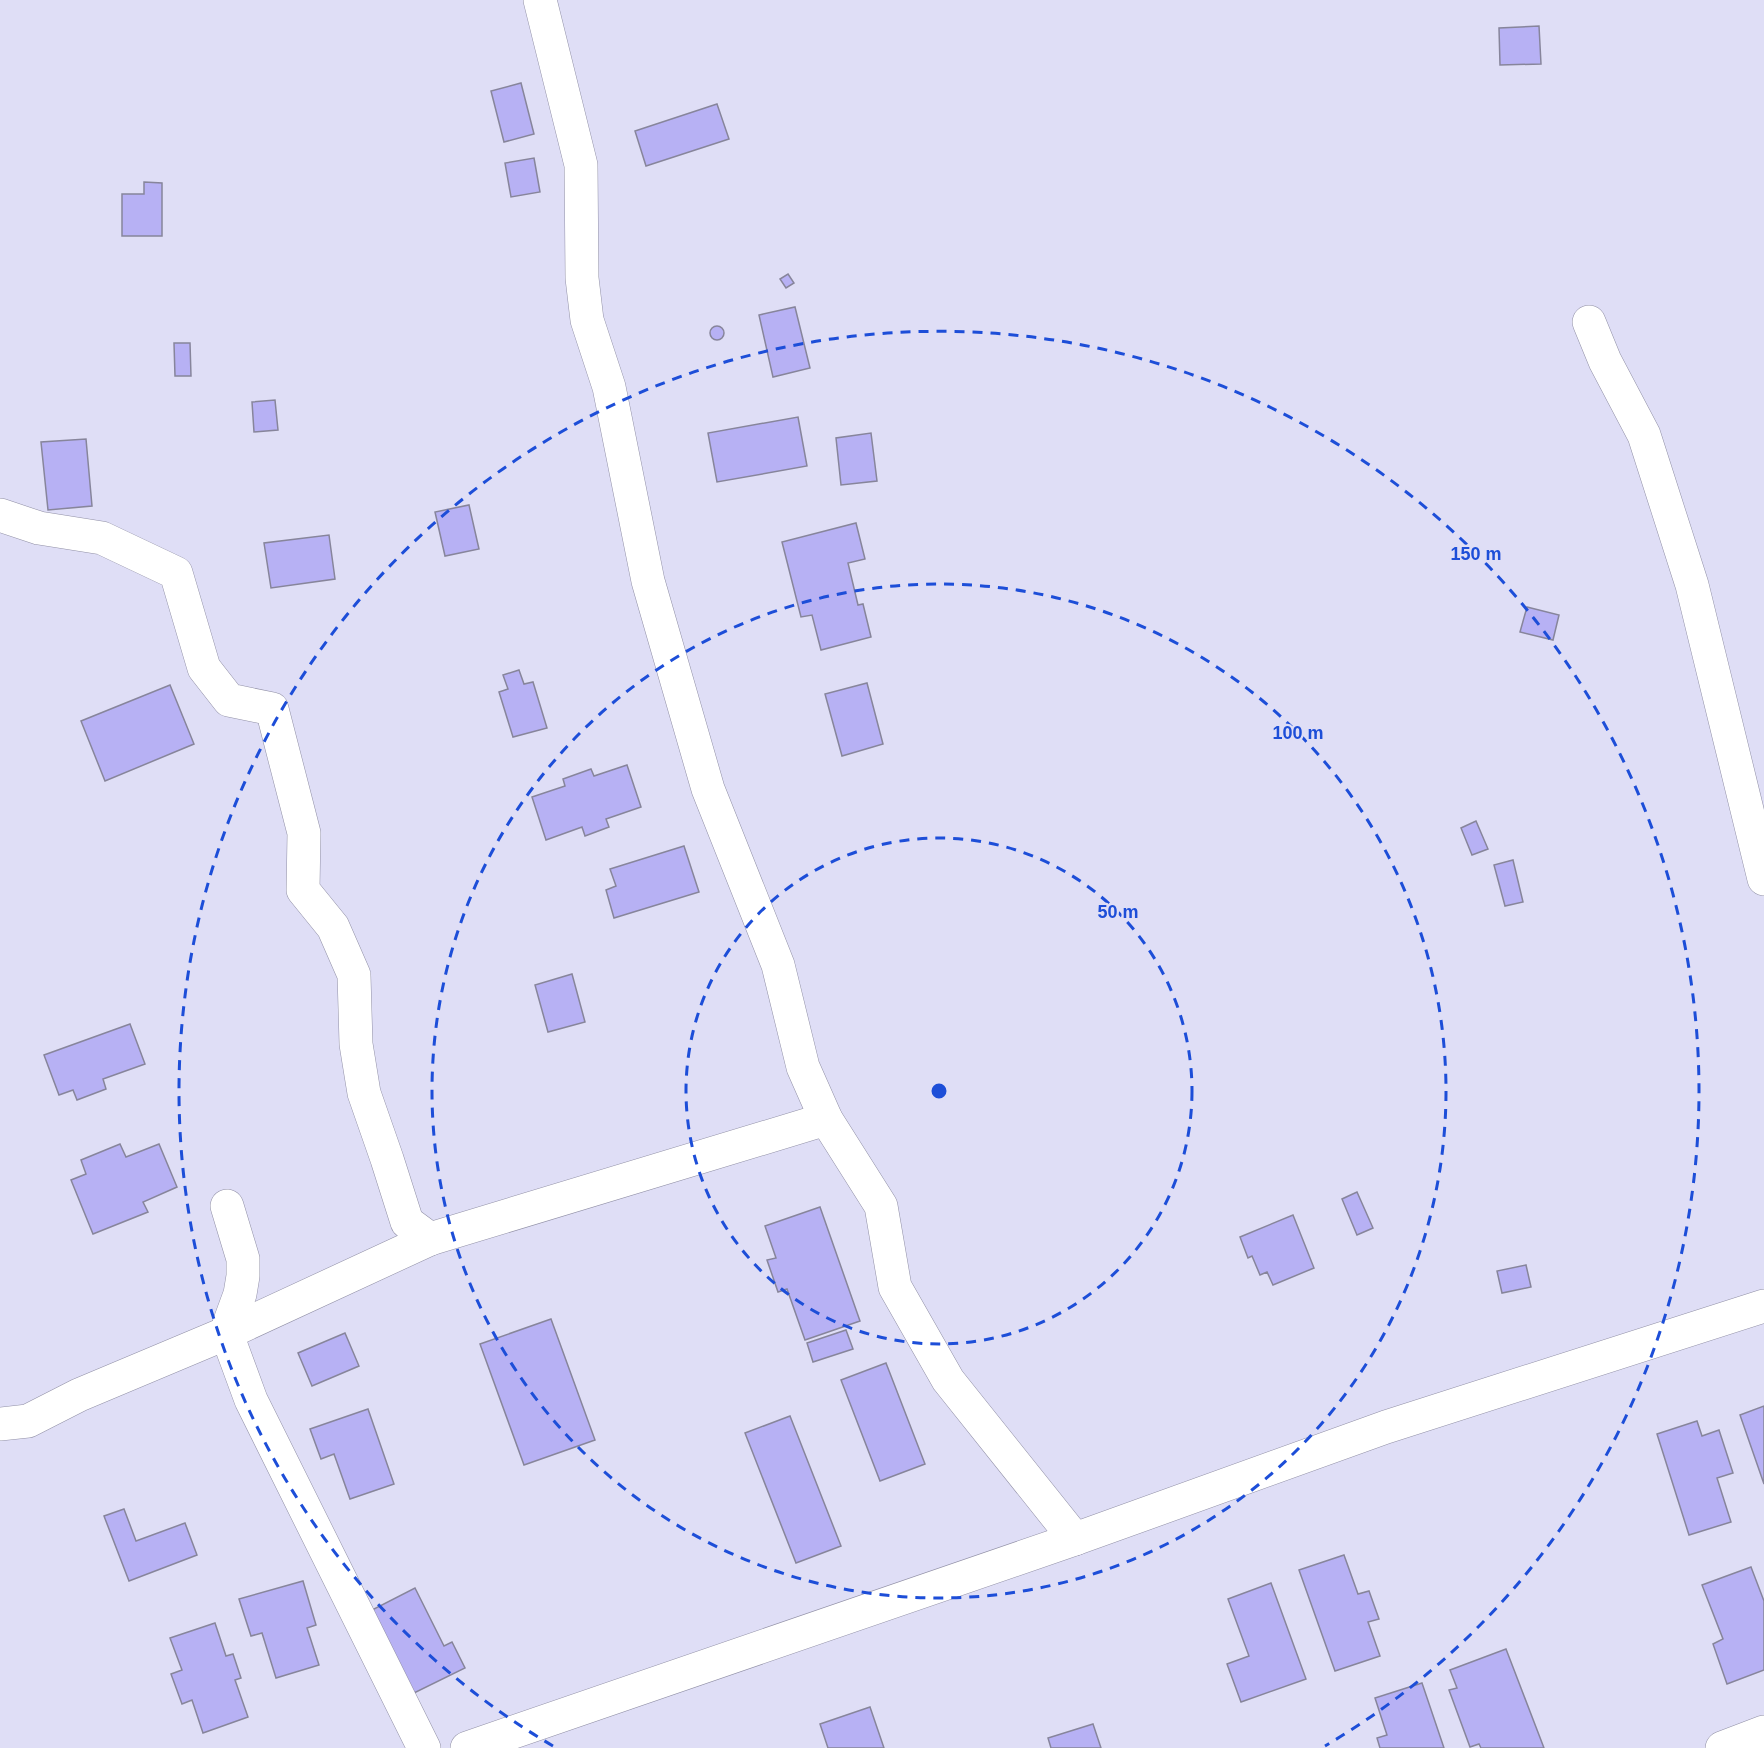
<svg xmlns="http://www.w3.org/2000/svg" width="1764" height="1748" font-family="Helvetica,sans-serif">
<style>
.building{fill:#b7b1f4;stroke:#87859b;stroke-width:1.5}
.lines{fill:none;stroke-linecap:round;stroke-linejoin:round}
.minor-casing{stroke:#9190a6;stroke-width:34}
.minor{stroke:#fff;stroke-width:33}
.ring{fill:none;stroke:#1d4ed8;stroke-width:3;stroke-dasharray:10 8}
.centre{fill:#1d4ed8;stroke:#dfdef6;stroke-width:3}
.ring-label{font-size:18px;text-anchor:middle;font-weight:bold;fill:#1d4ed8;stroke:#dfdef6;stroke-width:4.5;stroke-linejoin:round;paint-order:stroke}
</style>
<rect width="100%" height="100%" fill="#dfdef6"/>
<g class="building">
<path d="M1539 26 1541 64 1500 65 1499 28Z"/>
<path d="M521 83 534 134 504 142 491 91Z"/>
<path d="M717 104 729 139 646 166 635 131Z"/>
<path d="M534 158 540 192 511 197 505 163Z"/>
<path d="M144 182 162 183V236H122V194H144Z"/>
<path d="M788 274 794 283 786 288 780 279Z"/>
<path d="M795 307 810 368 773 377 759 315Z"/>
<circle cx="717" cy="333" r="7"/>
<path d="M174 343H190L191 376H175Z"/>
<path d="M275 400 278 430 254 432 252 402Z"/>
<path d="M798 417 807 466 717 482 708 433Z"/>
<path d="M871 433 877 481 841 485 836 438Z"/>
<path d="M86 439 92 506 48 510 41 442Z"/>
<path d="M469 505 479 549 445 556 435 512Z"/>
<path d="M856 523 865 559 848 563 858 605 863 604 871 637 821 650 812 615 801 617 782 542Z"/>
<path d="M329 535 335 579 271 588 264 543Z"/>
<path d="M1527 607 1559 615 1553 640 1520 632Z"/>
<path d="M519 670 524 684 533 682 547 728 513 737 499 692 508 689 503 675Z"/>
<path d="M867 683 883 744 842 756 825 694Z"/>
<path d="M170 685 194 744 105 781 81 721Z"/>
<path d="M627 765 641 807 606 819 609 827 585 836 582 827 546 840 532 797 565 786 563 779 591 769 594 776Z"/>
<path d="M1476 821 1488 849 1472 855 1461 828Z"/>
<path d="M684 846 699 892 614 918 606 890 616 886 610 869Z"/>
<path d="M1513 860 1523 902 1505 906 1494 865Z"/>
<path d="M572 974 585 1022 548 1032 535 985Z"/>
<path d="M130 1024 145 1064 103 1079 106 1089 77 1100 73 1090 59 1095 44 1055Z"/>
<path d="M120 1144 126 1157 159 1144 177 1187 143 1202 148 1212 93 1234 71 1180 86 1174 81 1160Z"/>
<path d="M1357 1192 1373 1228 1357 1235 1342 1199Z"/>
<path d="M820 1207 860 1321 805 1340 787 1289 778 1292 767 1260 776 1258 765 1226Z"/>
<path d="M1293 1215 1314 1268 1273 1285 1267 1272 1260 1275 1252 1256 1248 1258 1240 1237Z"/>
<path d="M1526 1265 1531 1287 1502 1293 1497 1271Z"/>
<path d="M551 1319 595 1440 524 1465 480 1344Z"/>
<path d="M846 1330 853 1349 813 1362 807 1343Z"/>
<path d="M345 1333 359 1366 312 1386 298 1353Z"/>
<path d="M886 1363 925 1464 880 1481 841 1380Z"/>
<path d="M1764 1406V1484L1740 1415Z"/>
<path d="M368 1409 394 1484 350 1499 334 1454 321 1459 310 1429Z"/>
<path d="M790 1416 841 1546 796 1563 745 1433Z"/>
<path d="M1697 1421 1702 1436 1719 1430 1733 1473 1717 1478 1731 1522 1689 1535 1657 1434Z"/>
<path d="M124 1509 136 1541 185 1523 197 1555 129 1581 104 1516Z"/>
<path d="M1344 1555 1358 1594 1369 1591 1379 1619 1368 1622 1380 1656 1335 1671 1299 1570Z"/>
<path d="M1751 1567 1764 1601V1670L1727 1684 1713 1644 1723 1639 1702 1585Z"/>
<path d="M303 1581 316 1625 307 1628 319 1665 276 1678 262 1633 251 1636 239 1599Z"/>
<path d="M1271 1583 1306 1679 1241 1702 1227 1664 1249 1656 1228 1599Z"/>
<path d="M415 1588 444 1646 452 1642 465 1668 412 1694 370 1611Z"/>
<path d="M215 1623 226 1656 233 1654 241 1678 235 1680 248 1717 203 1733 192 1700 182 1704 171 1674 182 1670 170 1638Z"/>
<path d="M1506 1649 1544 1748H1481L1479 1744 1470 1747 1449 1690 1457 1688 1450 1670Z"/>
<path d="M1422 1683 1444 1748H1380L1377 1738 1387 1735 1375 1698Z"/>
<path d="M870 1707 884 1748H828L820 1724Z"/>
<path d="M1093 1724 1101 1748H1051L1048 1738Z"/>
</g>
<g class="lines">
<defs>
<g id="minor">
<path d="M540 0 581 165 582 278 587 320 609 387 648 581 708 789 778 965 803 1067 826 1119 881 1206 895 1287 948 1380 1075 1539"/>
<path d="M1589 322 1605 361 1644 435 1692 585 1764 879"/>
<path d="M0 515 39 528 102 538 176 573 204 668 229 700 272 709 304 833 303 890 333 927 354 975 356 1044 364 1093 387 1159 407 1222 430 1239"/>
<path d="M227 1206 243 1259V1276L240 1294 229 1324V1340L251 1400 424 1748"/>
<path d="M0 1424 28 1421 79 1395 229 1332 430 1239 826 1119"/>
<path d="M467 1748 1075 1539 1386 1427 1764 1306"/>
<path d="M1722 1748 1764 1732"/>
</g>
</defs>
<use href="#minor" class="minor-casing"/>
<use href="#minor" class="minor"/>
</g>
<g class="ring">
<circle cx="939" cy="1091" r="253"/>
<circle cx="939" cy="1091" r="507"/>
<path d="M553 1746A760 760 0 1 1 1325 1746"/>
</g>
<circle cx="939" cy="1091" r="9" class="centre"/>
<g class="ring-label">
<text x="1476" y="560">150 m</text>
<text x="1298" y="739">100 m</text>
<text x="1118" y="918">50 m</text>
</g>
</svg>
